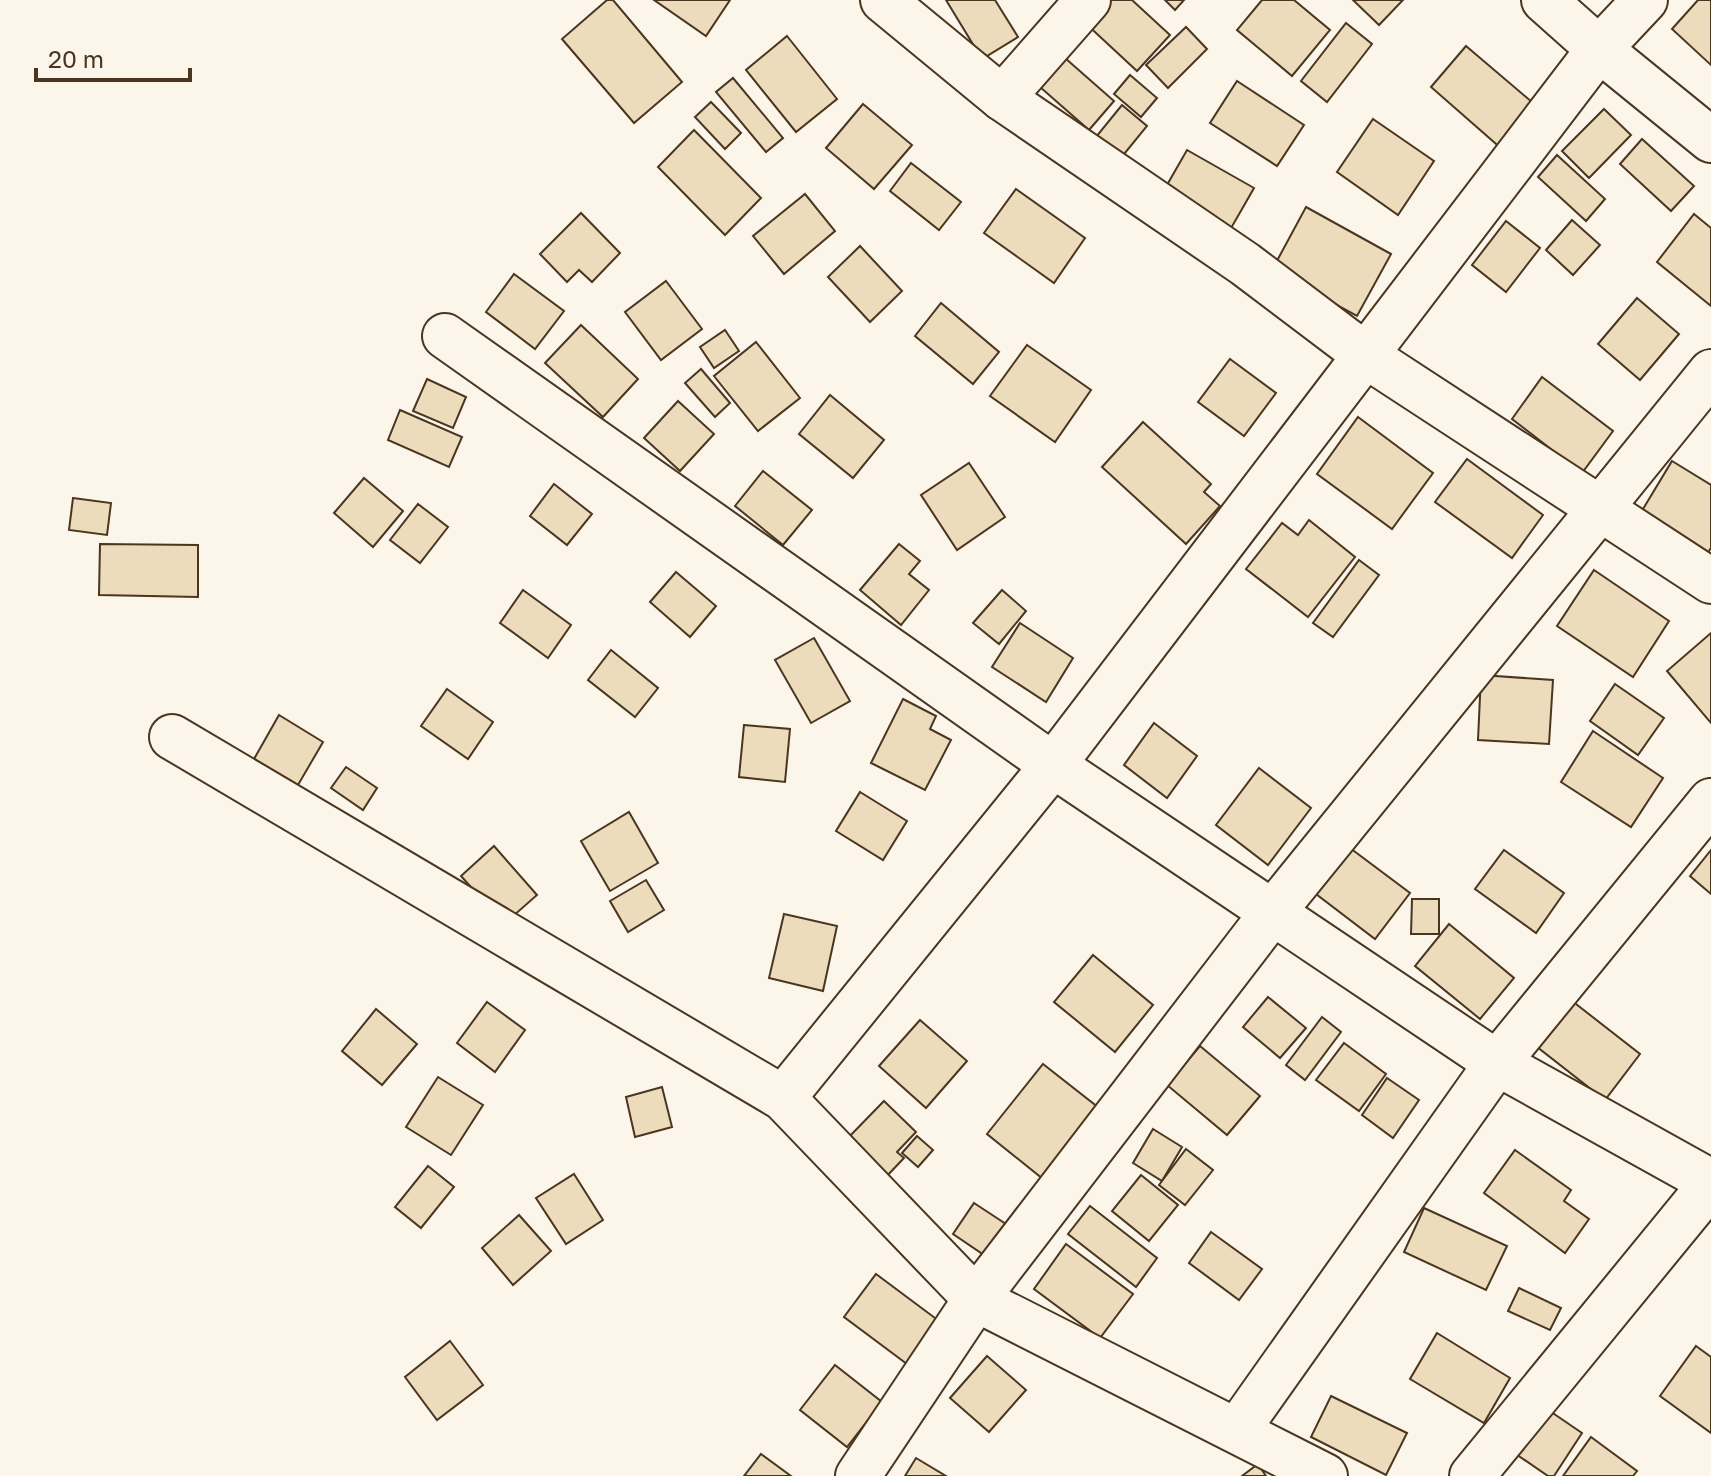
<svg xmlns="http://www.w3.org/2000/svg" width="1711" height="1476" font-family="'Golos Text',sans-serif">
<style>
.building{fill:#ecdcbc;stroke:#4a3520;stroke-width:2}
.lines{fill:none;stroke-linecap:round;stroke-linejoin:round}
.minor-casing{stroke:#4a3520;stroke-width:48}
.minor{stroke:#fbf6e9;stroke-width:44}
</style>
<rect width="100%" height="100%" fill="#fbf6e9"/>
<g class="building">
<path d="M607 0H613L682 82 634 123 562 39Z"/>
<path d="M654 0H730L706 36Z"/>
<path d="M946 0H995L1018 37 982 59Z"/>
<path d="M1102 0H1132L1170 35 1137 71 1083 21Z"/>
<path d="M1165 0H1184L1175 10Z"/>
<path d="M1262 0H1294L1330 30 1292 76 1237 30Z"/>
<path d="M1353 0H1403L1379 25Z"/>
<path d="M1698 0H1711V65L1672 29Z"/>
<path d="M1346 23 1372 44 1327 102 1301 81Z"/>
<path d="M1186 27 1207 49 1168 88 1146 65Z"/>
<path d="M787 36 837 99 796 132 746 70Z"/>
<path d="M1466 46 1539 108 1503 150 1431 87Z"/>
<path d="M1065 58 1114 101 1089 130 1040 87Z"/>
<path d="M1130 75 1157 98 1141 117 1114 94Z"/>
<path d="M733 78 783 138 766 152 716 92Z"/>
<path d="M1237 81 1304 125 1277 166 1210 123Z"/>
<path d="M711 102 741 133 725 149 695 117Z"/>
<path d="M863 104 912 145 874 189 826 148Z"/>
<path d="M1122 105 1147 126 1116 164 1091 143Z"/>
<path d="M1604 109 1631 135 1589 178 1562 151Z"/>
<path d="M1373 119 1434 161 1398 215 1337 172Z"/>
<path d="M694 130 761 198 725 235 658 167Z"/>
<path d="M1642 139 1694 186 1671 211 1620 164Z"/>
<path d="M1187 150 1254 188 1230 230 1163 192Z"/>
<path d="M1557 155 1605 199 1586 221 1538 177Z"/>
<path d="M911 163 961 202 939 230 890 191Z"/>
<path d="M1016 189 1085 238 1054 283 984 233Z"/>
<path d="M805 194 835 231 784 274 753 236Z"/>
<path d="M1306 207 1391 254 1357 316 1272 270Z"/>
<path d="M581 213 620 253 592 282 579 270 567 282 540 254Z"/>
<path d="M1694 214 1711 228V306L1657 262Z"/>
<path d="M1572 220 1600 245 1573 275 1546 250Z"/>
<path d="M1506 221 1540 248 1506 292 1472 265Z"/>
<path d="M860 246 902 291 870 322 828 277Z"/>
<path d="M514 274 564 311 535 349 486 312Z"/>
<path d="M666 281 702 329 661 360 625 312Z"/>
<path d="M1637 298 1679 334 1640 380 1598 344Z"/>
<path d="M941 303 999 352 973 384 915 336Z"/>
<path d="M581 325 638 379 603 417 545 363Z"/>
<path d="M725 330 739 351 714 368 700 347Z"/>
<path d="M756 342 800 398 758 431 714 376Z"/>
<path d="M1027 345 1091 390 1055 442 990 396Z"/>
<path d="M1230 359 1276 393 1244 436 1198 402Z"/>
<path d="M701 369 730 403 715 417 685 383Z"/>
<path d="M1542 377 1613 431 1582 473 1512 419Z"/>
<path d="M427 379 466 397 453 428 413 411Z"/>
<path d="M830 395 884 440 853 478 799 434Z"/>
<path d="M678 401 714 434 680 471 644 438Z"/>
<path d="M400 410 462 437 449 467 388 440Z"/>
<path d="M1358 417 1433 473 1392 529 1317 474Z"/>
<path d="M1143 422 1211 484 1204 492 1220 506 1186 544 1102 467Z"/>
<path d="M1467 459 1543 515 1512 558 1435 502Z"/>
<path d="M1672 461 1711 485V548L1706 555 1640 514Z"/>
<path d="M969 463 1005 517 957 550 921 495Z"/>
<path d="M763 471 812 510 783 545 735 506Z"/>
<path d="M364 478 403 511 373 547 334 513Z"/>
<path d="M554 484 592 514 567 545 530 516Z"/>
<path d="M73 498 111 503 107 535 69 530Z"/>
<path d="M418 504 448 527 420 563 390 540Z"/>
<path d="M1309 520 1355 557 1308 617 1246 569 1282 523 1298 535Z"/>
<path d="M100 544 198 545V597L99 595Z"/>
<path d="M899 544 920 561 909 574 929 590 901 625 860 590Z"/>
<path d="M1359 560 1379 575 1333 637 1313 623Z"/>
<path d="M1594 570 1669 621 1633 677 1557 626Z"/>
<path d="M676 572 716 606 690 637 650 602Z"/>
<path d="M523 590 571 625 548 658 500 623Z"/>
<path d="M1002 590 1026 611 999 644 973 623Z"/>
<path d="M1020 623 1073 658 1046 702 992 667Z"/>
<path d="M1711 633V723L1667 671Z"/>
<path d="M814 638 850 701 811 723 775 660Z"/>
<path d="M611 650 658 688 635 717 588 680Z"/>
<path d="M1481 675 1553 680 1549 744 1478 740Z"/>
<path d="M1615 684 1664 718 1638 755 1590 721Z"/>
<path d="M447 689 493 722 468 759 421 726Z"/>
<path d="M903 699 936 716 930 729 951 740 925 790 871 763Z"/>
<path d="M279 715 323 742 298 785 254 759Z"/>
<path d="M1154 723 1197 756 1167 798 1124 765Z"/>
<path d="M744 725 790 729 785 782 739 777Z"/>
<path d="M1593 731 1663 778 1631 827 1561 782Z"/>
<path d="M346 767 377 788 363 810 331 788Z"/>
<path d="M1259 768 1311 808 1268 865 1216 825Z"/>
<path d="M860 792 907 821 883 860 836 831Z"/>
<path d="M629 812 658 863 610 891 581 841Z"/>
<path d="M494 846 537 895 504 924 461 876Z"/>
<path d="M1350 848 1410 893 1375 939 1316 894Z"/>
<path d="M1504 850 1564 893 1536 933 1475 889Z"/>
<path d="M1711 850V894L1690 876Z"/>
<path d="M646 880 664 910 628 932 610 901Z"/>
<path d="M1412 899H1439V934H1411Z"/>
<path d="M784 914 837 926 823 991 769 978Z"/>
<path d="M1449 924 1514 978 1480 1019 1415 966Z"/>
<path d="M1093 955 1153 1005 1115 1052 1054 1002Z"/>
<path d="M1268 997 1306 1028 1280 1058 1243 1027Z"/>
<path d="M1567 997 1640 1054 1605 1100 1532 1043Z"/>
<path d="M487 1002 525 1030 495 1072 457 1043Z"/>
<path d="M376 1009 417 1044 382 1085 342 1051Z"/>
<path d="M1322 1017 1341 1032 1305 1080 1286 1065Z"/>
<path d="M920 1020 967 1061 926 1108 879 1066Z"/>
<path d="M1344 1043 1386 1074 1359 1111 1316 1080Z"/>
<path d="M1200 1046 1260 1096 1227 1135 1167 1085Z"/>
<path d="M1043 1064 1099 1108 1043 1179 987 1134Z"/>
<path d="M438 1077 483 1105 451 1155 406 1127Z"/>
<path d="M1387 1078 1419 1100 1393 1138 1362 1115Z"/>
<path d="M662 1087 672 1127 635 1137 626 1097Z"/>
<path d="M884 1101 916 1132 897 1152 904 1158 884 1179 845 1141Z"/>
<path d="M1153 1129 1182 1147 1162 1181 1133 1163Z"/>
<path d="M917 1136 933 1150 918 1167 902 1153Z"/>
<path d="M1186 1149 1213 1170 1185 1205 1159 1185Z"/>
<path d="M1515 1150 1571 1190 1564 1201 1589 1219 1565 1253 1484 1193Z"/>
<path d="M428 1166 454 1187 421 1228 395 1207Z"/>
<path d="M574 1174 603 1220 566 1244 536 1198Z"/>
<path d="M1141 1175 1178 1205 1149 1241 1112 1211Z"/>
<path d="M974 1203 1012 1228 990 1259 953 1234Z"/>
<path d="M1090 1206 1157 1258 1136 1287 1068 1234Z"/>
<path d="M1424 1208 1507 1246 1486 1290 1404 1252Z"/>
<path d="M519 1215 551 1251 513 1285 482 1248Z"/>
<path d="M1211 1232 1262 1269 1239 1300 1189 1263Z"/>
<path d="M1066 1244 1133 1294 1100 1338 1034 1289Z"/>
<path d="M876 1274 939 1321 915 1370 844 1317Z"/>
<path d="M1519 1288 1561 1308 1550 1330 1508 1311Z"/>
<path d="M1437 1333 1510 1378 1484 1423 1410 1379Z"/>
<path d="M450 1341 483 1385 437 1420 405 1377Z"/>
<path d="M1696 1346 1711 1357V1433L1660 1396Z"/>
<path d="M987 1356 1026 1390 989 1432 950 1398Z"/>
<path d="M835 1365 882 1402 847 1447 800 1410Z"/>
<path d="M1331 1396 1407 1433 1386 1475 1311 1437Z"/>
<path d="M1541 1405 1582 1433 1554 1476H1548L1510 1450Z"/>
<path d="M1591 1437 1637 1471 1633 1476H1563Z"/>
<path d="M761 1454 791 1476H744Z"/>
<path d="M916 1458 946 1476H905Z"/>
<path d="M1258 1464 1266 1476H1242Z"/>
</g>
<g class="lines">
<defs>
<g id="minor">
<path d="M883 0 1002 98 1245 264 1368 357 1711 581"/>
<path d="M1544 0 1599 49 1711 140"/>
<path d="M1002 98 1088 0"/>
<path d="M445 336 1053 765 1497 1063 1711 1182"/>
<path d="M172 737 783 1098 976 1299 1325 1476"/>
<path d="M783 1098 1053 765 1599 49 1645 0"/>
<path d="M1238 1429 1497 1063 1711 801"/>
<path d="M858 1476 976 1299 1273 912 1711 372"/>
<path d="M1472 1476 1711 1184"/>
</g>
</defs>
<use href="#minor" class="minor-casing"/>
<use href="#minor" class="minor"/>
</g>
<path d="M36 68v12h154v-12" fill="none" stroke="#4a3520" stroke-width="4"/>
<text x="48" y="68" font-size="24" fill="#4a3520" stroke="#fbf6e9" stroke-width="6" paint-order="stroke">20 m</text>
</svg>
